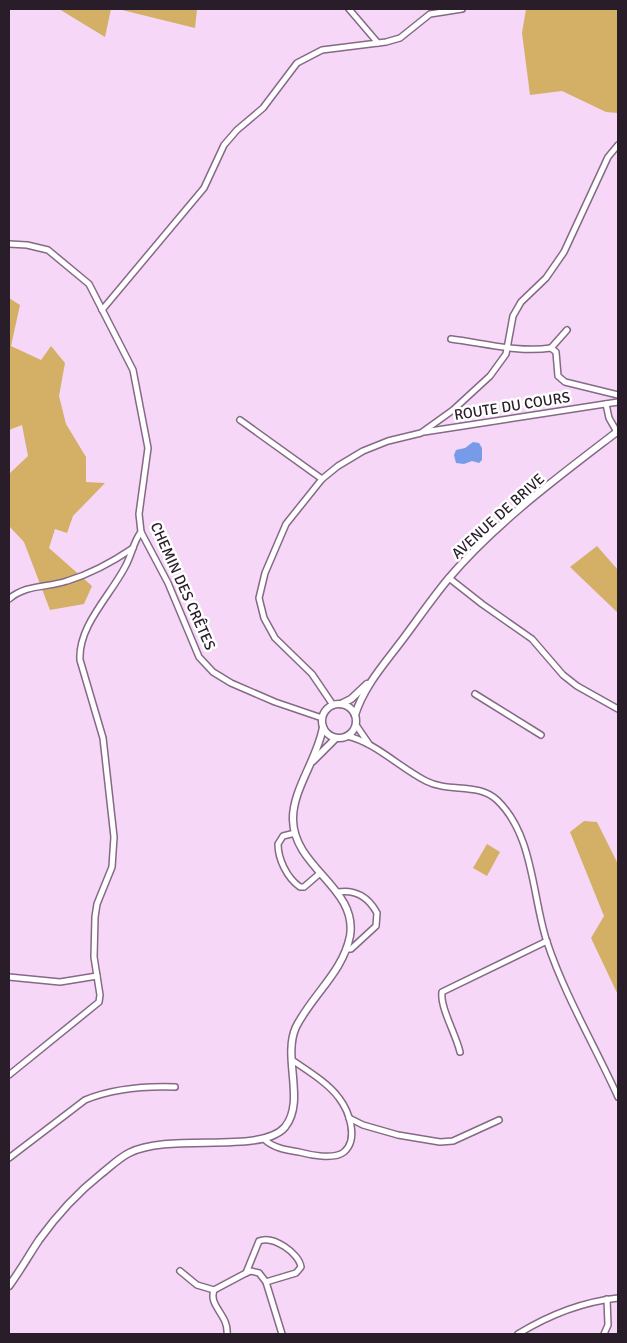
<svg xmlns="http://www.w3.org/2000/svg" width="627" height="1343" font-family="Signika,sans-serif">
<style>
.green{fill:#d3b065}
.water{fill:#789be9}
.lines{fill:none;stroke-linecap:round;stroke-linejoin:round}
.minor-casing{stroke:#856986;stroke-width:8}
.tertiary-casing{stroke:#856986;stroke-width:9}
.minor{stroke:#fff;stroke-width:5}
.tertiary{stroke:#fff;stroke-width:6}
.labels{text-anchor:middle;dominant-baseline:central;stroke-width:5;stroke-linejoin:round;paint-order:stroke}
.street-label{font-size:15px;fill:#281d29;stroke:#fff}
</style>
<rect width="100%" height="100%" fill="#f6d7f7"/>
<g class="green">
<path d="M59 9H111L105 37Z"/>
<path d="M118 9H197L195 28Z"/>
<path d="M526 9H618V113L606 112 562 91 530 95 522 33Z"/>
<path d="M9 298 20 305 11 346 41 360 51 346 65 363 59 396 66 424 86 457V482L105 483 73 516 67 533 55 529 49 548 92 586 84 604 50 610 24 542 9 526V474L28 456 22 425 9 430Z"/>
<path d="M597 546 618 570V613L570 567Z"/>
<path d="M584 821 597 822 618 864V995L591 938 604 916 570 832Z"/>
<path d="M487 844 500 852 487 876 473 868Z"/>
</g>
<path class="water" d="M473 442 479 443 482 448V460L479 463 472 461 464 464 456 463 454 455 456 450 465 448Z"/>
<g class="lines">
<defs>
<g id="minor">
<path d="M349 9 378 43"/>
<path d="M9 244 27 245 48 250 89 284 133 370 148 448 139 514 141 532 168 583 199 657 213 672 231 683 275 702 322 718"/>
<path d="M102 310 204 188 224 145 237 130 263 108 297 63 322 50 386 42 400 38 430 14 462 9"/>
<path d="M451 339C483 343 519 353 551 348L556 352 558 376 565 382 618 395"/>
<path d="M551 348 567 330"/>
<path d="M606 404 609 418 617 432"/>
<path d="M240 420 322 479"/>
<path d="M424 432 618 402"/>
<path d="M449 578 482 604 532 639 563 675 577 686 618 709"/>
<path d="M9 599C27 584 46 588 67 581 90 574 114 561 133 548"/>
<path d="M475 694 541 735"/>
<path d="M333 705 312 674 275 638 264 618 259 598 265 573 286 524 322 479 338 466 363 451 388 441 421 433 453 410 490 376 506 354 513 316 521 302 546 278 564 252 608 157 618 145"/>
<path d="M356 725 369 744"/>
<path d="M347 736C375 742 400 768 426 781 449 793 478 782 497 800 534 835 532 897 547 942 565 996 595 1046 618 1097"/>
<path d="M295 833 283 836 278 844C278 859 287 878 300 887H304L319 874"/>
<path d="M338 892C356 889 369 898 377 913L376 926 351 949H346"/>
<path d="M9 977 60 982 97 976"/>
<path d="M460 1052C456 1034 440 1008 442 992L547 941"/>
<path d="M9 1075 99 1002 100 995 94 957 95 917 97 904 112 867 114 837 103 738 80 660C78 626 110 596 125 567 132 555 133 542 141 532"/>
<path d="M349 1118 363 1125 398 1135 440 1142 453 1141 499 1120"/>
<path d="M264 1139C273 1148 286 1150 299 1152 310 1155 334 1160 344 1152 359 1139 349 1111 339 1098 328 1083 308 1071 292 1060"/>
<path d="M9 1158 85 1100C112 1089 146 1086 175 1087"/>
<path d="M180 1271 197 1285 214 1290"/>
<path d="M246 1273 259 1241C273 1235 299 1253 301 1267L296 1273 266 1282"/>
<path d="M227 1334C229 1315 208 1306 214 1290L246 1273 251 1271 259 1273 266 1282 282 1334"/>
<path d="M518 1334C549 1315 581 1302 618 1298"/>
<path d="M604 1334 608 1325 607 1299"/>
</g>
<g id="tertiary">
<circle cx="339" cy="721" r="17"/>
<path d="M341 704 351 699 367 684"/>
<path d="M355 715C364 686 385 663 403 639 418 619 433 597 449 578 494 524 562 474 618 431"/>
<path d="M313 761 336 738"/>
<path d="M9 1286C20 1271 29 1255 39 1240 57 1215 77 1193 101 1174 110 1167 119 1158 129 1153 170 1132 261 1155 285 1127 306 1101 282 1057 296 1027 312 995 343 972 350 936 358 888 294 868 293 820 292 790 318 758 323 727"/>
</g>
</defs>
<use href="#minor" class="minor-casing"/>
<use href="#tertiary" class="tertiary-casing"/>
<use href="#minor" class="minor"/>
<use href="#tertiary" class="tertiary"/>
</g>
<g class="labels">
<g class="street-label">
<text transform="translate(512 406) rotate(-9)">ROUTE DU COURS</text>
<text transform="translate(498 516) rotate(-42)">AVENUE DE BRIVE</text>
<text transform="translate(183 586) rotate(66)">CHEMIN DES CRÊTES</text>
</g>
</g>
<rect width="627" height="1343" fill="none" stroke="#281d29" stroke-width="20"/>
</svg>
